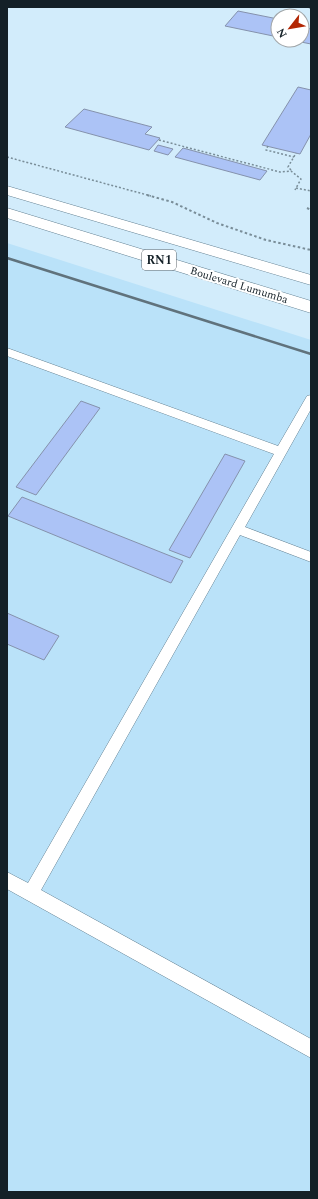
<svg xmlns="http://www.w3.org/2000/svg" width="318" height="1199" font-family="Spectral,serif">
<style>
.built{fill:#bae2f9}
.building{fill:#acc3f6;stroke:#8592ac}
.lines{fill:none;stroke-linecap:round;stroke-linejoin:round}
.service-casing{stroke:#658293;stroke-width:1}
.trunk-casing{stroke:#658293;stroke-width:1}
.path-far1{stroke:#798d98;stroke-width:1.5;stroke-dasharray:2 2;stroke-linecap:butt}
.path{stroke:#798d98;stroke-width:2;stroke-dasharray:2.5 2.5;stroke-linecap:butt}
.service{fill:#fff;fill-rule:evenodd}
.trunk{fill:#fff;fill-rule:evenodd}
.rail{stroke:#60727c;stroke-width:2.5}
.labels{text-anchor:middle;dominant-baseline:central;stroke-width:4;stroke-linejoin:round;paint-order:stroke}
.far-street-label{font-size:11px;fill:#142027;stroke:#fff}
.shield{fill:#fff;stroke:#5a6368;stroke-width:1}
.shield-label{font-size:12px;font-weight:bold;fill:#142027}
</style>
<rect width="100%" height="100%" fill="#d2ecfb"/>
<path class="built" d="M7 243 311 340V1192H7Z"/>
<g class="building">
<path d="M238 11 278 19V37L225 26Z"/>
<path d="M302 27 311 29V44L291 40H302Z"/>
<path d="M298 87 311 90V134L300 154 262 145Z"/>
<path d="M84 109 152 127 145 134 160 138 149 150 65 127Z"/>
<path d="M158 145 173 149 168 155 154 151Z"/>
<path d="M183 148 267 171 260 180 175 157Z"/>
<path d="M81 401 100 408 36 495 16 487Z"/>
<path d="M225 454 245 461 190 558 169 550Z"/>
<path d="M22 497 183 561 171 583 8 516Z"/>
<path d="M7 613 59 636 44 660 7 644Z"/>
</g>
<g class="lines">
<defs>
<path id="service" d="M7 348 278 446 307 396 311 395V409L245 527 311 552V562L240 535 41 890 311 1039V1058L7 889V872L28 883 274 454 7 356Z"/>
<g id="trunk">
<path d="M7 186 311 275V285L7 195Z"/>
<path d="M7 208 311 301V313L7 218Z"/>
</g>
</defs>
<use href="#service" class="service-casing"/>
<use href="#trunk" class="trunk-casing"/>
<g class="path-far1">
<path d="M305 7 311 8"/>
<path d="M159 140 280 172 291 171 301 179 295 190"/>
<path d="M268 146 266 150 294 157"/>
<path d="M7 157 151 196"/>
<path d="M291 170 288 167 296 153"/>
<path d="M296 188 311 191"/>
</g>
<g class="path">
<path d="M147 195 172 202 217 223 266 240 311 250"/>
<path d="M307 208 311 210"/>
</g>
<use href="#service" class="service"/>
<use href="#trunk" class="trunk"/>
<path class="rail" d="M7 258 311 354"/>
</g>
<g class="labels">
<g class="far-street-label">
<text transform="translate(239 285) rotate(17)">Boulevard Lumumba</text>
</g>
<rect class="shield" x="142" y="250" width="34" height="20" rx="3"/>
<g class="shield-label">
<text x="159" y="260">RN1</text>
</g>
</g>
<rect width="318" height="1199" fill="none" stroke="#142027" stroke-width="16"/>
<g transform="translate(290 28) rotate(239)"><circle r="19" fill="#ffffff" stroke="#a1a6a9"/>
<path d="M0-3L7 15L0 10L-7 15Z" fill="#b32704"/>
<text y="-6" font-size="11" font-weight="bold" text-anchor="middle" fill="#142027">N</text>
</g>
</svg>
